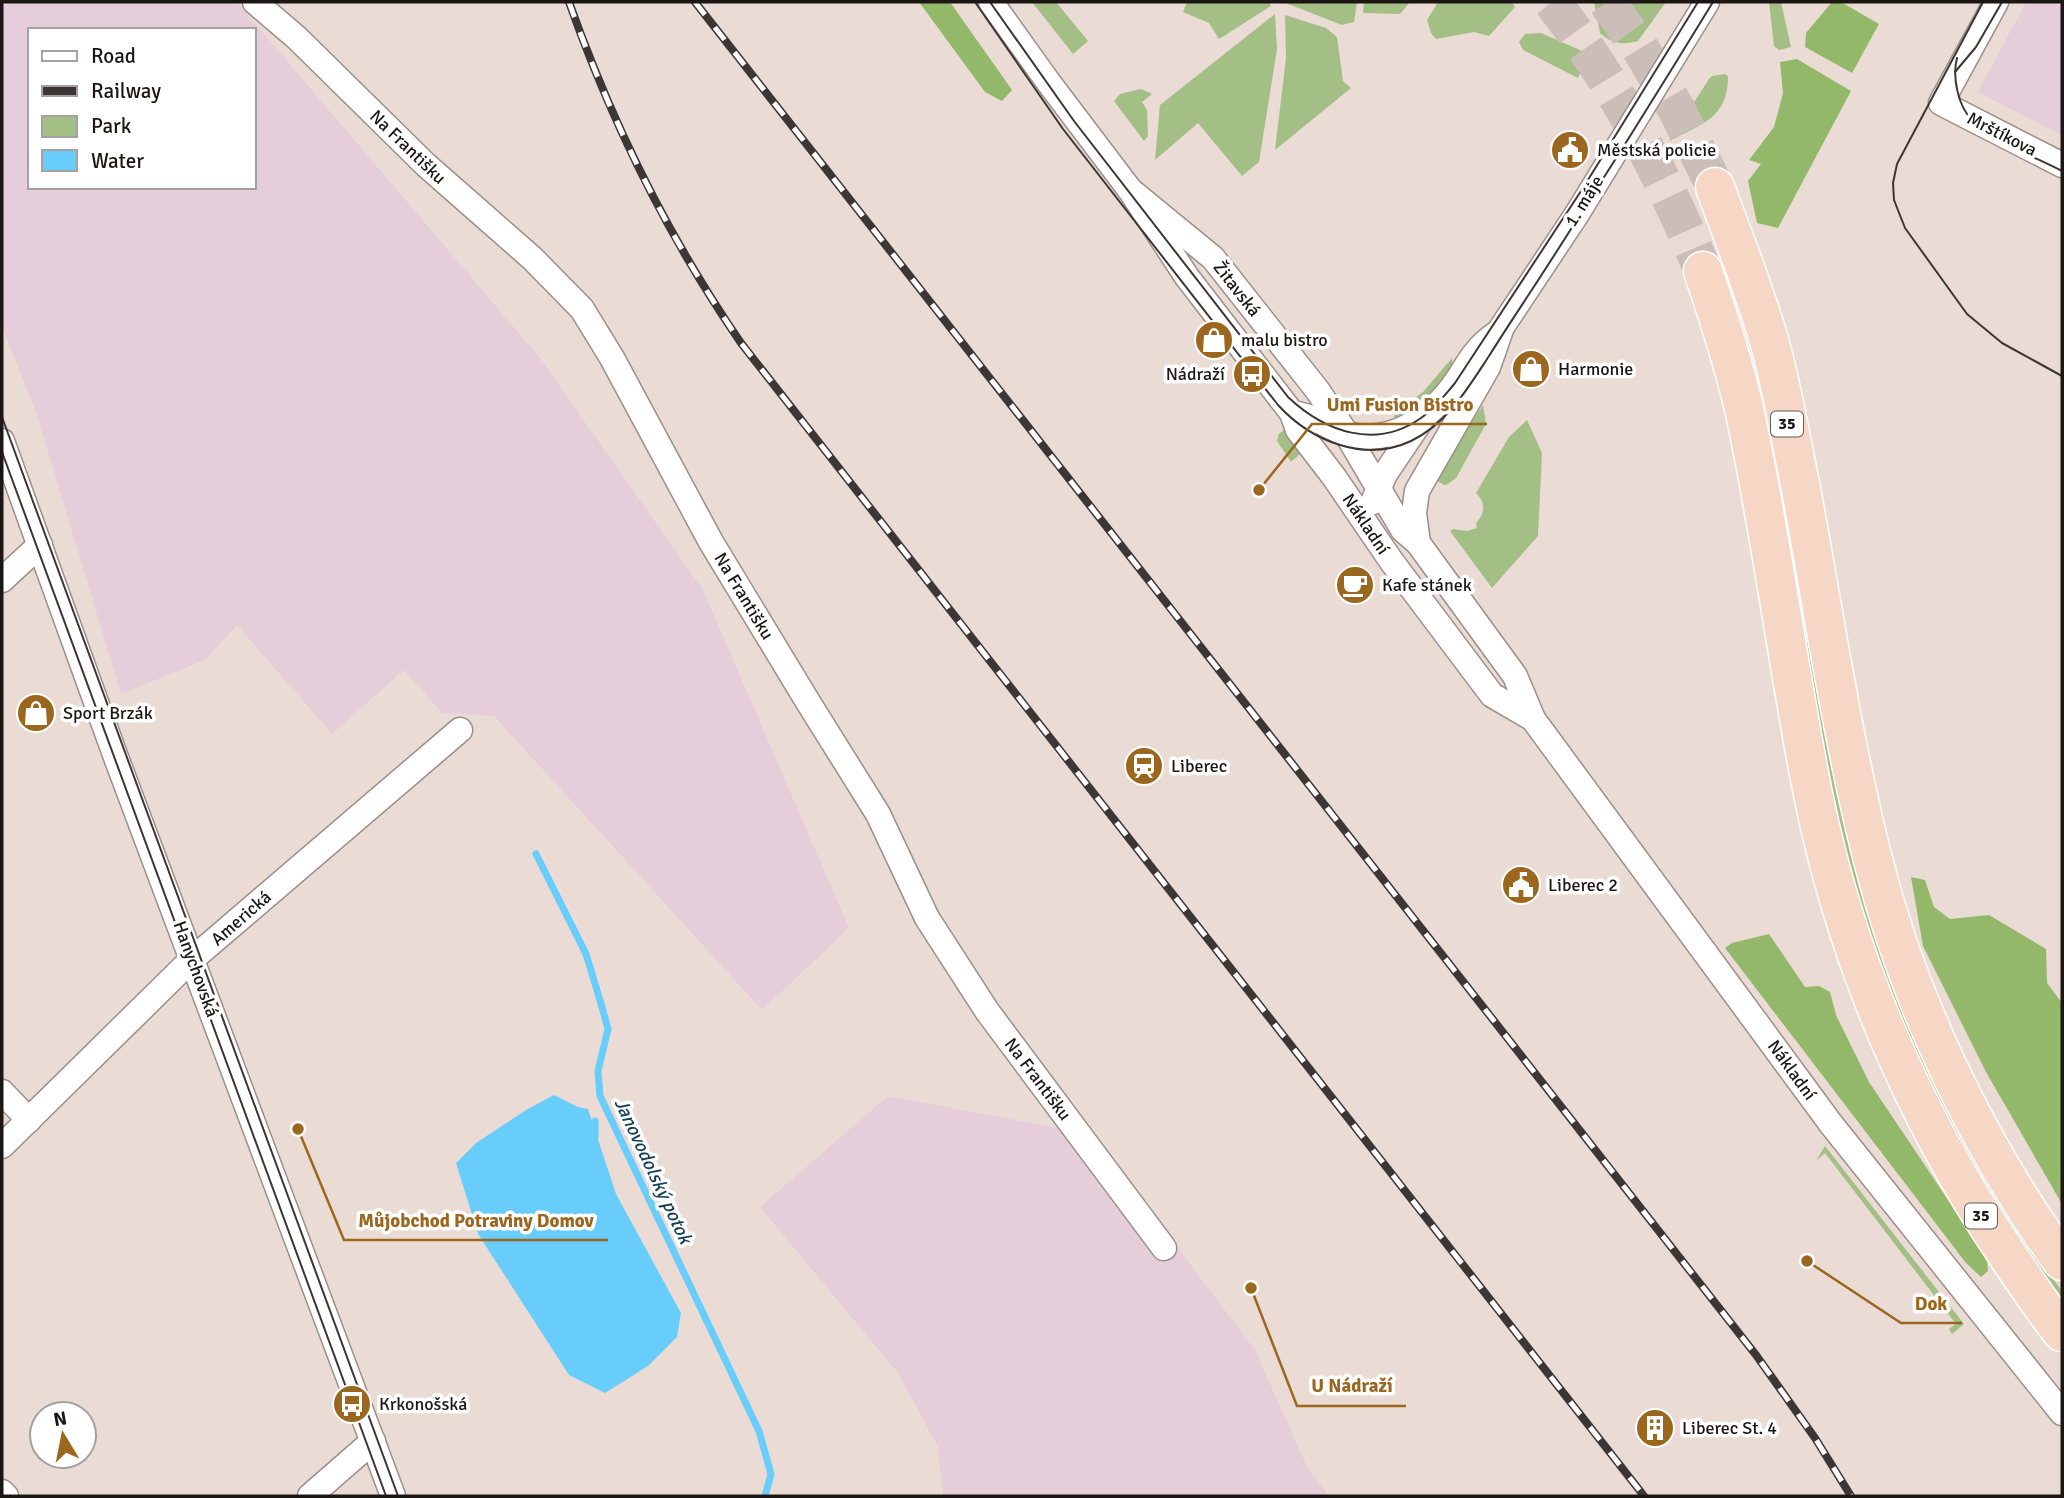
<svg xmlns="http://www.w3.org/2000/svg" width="2064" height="1498" font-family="Signika,sans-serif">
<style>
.industrial{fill:#e5ced9;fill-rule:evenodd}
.green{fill:#a3bf85}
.forest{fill:#93b869}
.water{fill:#69cdfb}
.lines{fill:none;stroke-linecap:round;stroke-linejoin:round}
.stream{stroke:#69cdfb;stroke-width:7}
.trunk-tunnel{stroke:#cbbeb8;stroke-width:38;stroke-dasharray:38 19;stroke-linecap:butt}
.minor-casing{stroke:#9c8e88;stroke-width:27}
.trunk-casing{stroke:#fff;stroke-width:41}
.minor{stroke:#fff;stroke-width:24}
.trunk{stroke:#f6d7c6;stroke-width:38}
.tram{stroke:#3d3634;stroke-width:2}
.rail-casing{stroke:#3d3634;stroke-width:8}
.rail{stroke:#fff;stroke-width:5;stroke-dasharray:16;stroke-linecap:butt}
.labels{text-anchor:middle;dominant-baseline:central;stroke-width:7;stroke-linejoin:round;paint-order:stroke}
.shield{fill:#fff;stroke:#605d5b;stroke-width:2}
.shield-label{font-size:16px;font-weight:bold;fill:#1c1715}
.street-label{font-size:18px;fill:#1c1715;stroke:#fff}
.poi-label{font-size:18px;fill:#1c1715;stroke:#fff;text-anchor:start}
.water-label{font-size:19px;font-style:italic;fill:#133f52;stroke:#fff}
.leader{fill:none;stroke:#9b671e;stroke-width:2.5}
.callout-dot{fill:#9b671e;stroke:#fff;stroke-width:2.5}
.callout-label{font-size:19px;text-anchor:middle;font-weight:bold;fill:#9b671e;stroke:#fff;stroke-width:7;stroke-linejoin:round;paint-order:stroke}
</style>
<rect width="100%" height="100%" fill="#eadcd5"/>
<g class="industrial">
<path d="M2 2H237L540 358 703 590 849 928 762 1010 494 716 442 713 404 670 332 734 237 625 205 660 121 694 37 415 2 327ZM30 30H254V187H30Z"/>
<path d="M2026 2H2062V135L1978 92Z"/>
<path d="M888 1096 1064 1129 1106 1153 1255 1350 1308 1469 1329 1496H943L938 1447 898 1373 760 1207Z"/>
</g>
<g class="green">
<path d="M1032 2H1056L1088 41 1073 54Z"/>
<path d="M1187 2H1269L1271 6 1219 39 1209 23 1183 12Z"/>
<path d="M1283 2H1357L1354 22 1342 25Z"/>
<path d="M1364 2H1410L1400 14 1363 13Z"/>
<path d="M1438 2H1512L1515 7 1489 36 1474 32 1436 39 1431 33 1427 20Z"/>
<path d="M1594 2H1666L1638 41C1622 45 1613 44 1600 33Z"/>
<path d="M1769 2H1781L1791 47 1779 50 1774 46Z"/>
<path d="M1275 14 1277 49 1259 162 1242 176 1198 123 1155 160 1160 105Z"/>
<path d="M1285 15 1326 28 1337 37 1343 81 1351 88 1275 150 1286 58Z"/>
<path d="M1541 33 1589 54 1578 78 1523 50 1519 42 1525 34Z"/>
<path d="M1725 74 1728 76C1728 118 1702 124 1669 141L1709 79 1712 76Z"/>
<path d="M1141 89 1152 94 1142 102 1147 110 1148 136 1144 141 1114 101 1120 94Z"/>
<path d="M1452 358 1453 369 1439 391 1395 422 1394 416 1397 411 1423 392Z"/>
<path d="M1483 405 1486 424 1456 478 1448 484 1444 485 1434 479Z"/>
<path d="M1527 420 1542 453 1538 536 1492 588 1450 531 1453 529 1467 531 1477 528 1476 523C1485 514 1486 502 1476 493L1509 437Z"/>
<path d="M1287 427 1301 453 1291 462 1277 441 1279 434Z"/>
<path d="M1806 641 1811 647 1836 788 1847 837 1874 927 1935 1083 1981 1172 2011 1222 2062 1291V1302L2008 1231 1930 1092 1882 972 1849 864 1833 803 1805 646Z"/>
<path d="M1825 1146 1964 1324 1952 1334 1949 1329 1956 1324 1825 1153 1816 1161Z"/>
</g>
<g class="forest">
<path d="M919 2H950L1012 90 1002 101 985 92Z"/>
<path d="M1832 2H1841L1879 24 1852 73 1805 47 1806 33Z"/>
<path d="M1797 59 1851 91 1778 228 1757 223 1748 181 1761 164 1749 160 1774 127 1783 93 1780 62Z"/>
<path d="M1911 877 1925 880 1934 907 1950 919 1989 915 2046 949 2047 983 2062 1003V1204L1986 1072 1923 946Z"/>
<path d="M1769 934 1805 987 1819 986 1830 992 1836 1015 1869 1082 1987 1258 1988 1271 1981 1277 1966 1263 1725 948 1732 943Z"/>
</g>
<path class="water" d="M554 1095 578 1107 588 1109 616 1194 681 1313 677 1337 648 1366 605 1393 569 1375 478 1234 456 1163 476 1143 526 1110Z"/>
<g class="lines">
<g class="stream">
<path d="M536 854 586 954 602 1007 608 1029 598 1071 600 1096 759 1431 771 1474 765 1496"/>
<path d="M595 1121V1137"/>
</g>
<g class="trunk-tunnel">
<path d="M1552 2C1616 83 1663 176 1703 271"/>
<path d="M1607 2 1640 48 1677 110 1715 187"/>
</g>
<defs>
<g id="minor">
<path d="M255 2 297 38 426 165 533 259 582 309 612 358 711 542 808 702 878 814 927 918 987 1011 1164 1248"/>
<path d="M991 2 1049 83 1130 190 1187 277 1292 413 1298 430 1334 477 1392 562 1492 695 1533 719"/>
<path d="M1996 2 1941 103 2062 165"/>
<path d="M1130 190 1213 258 1318 391 1346 433 1403 530 1418 543 1515 676 1533 719 1831 1124 2062 1413"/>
<path d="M1292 413C1299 414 1306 416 1313 418 1324 423 1335 430 1347 434 1393 446 1431 417 1456 382 1463 372 1469 360 1477 351 1482 344 1490 338 1497 333"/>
<path d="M2 441 114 752 393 1496"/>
<path d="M1373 502 1385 474 1420 422"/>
<path d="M1418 543 1414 513 1417 491 1488 367 1502 327 1577 214 1707 2"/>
<path d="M2 580 40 545"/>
<path d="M2 1092 29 1120"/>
<path d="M2 1146 189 962 460 730"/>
<path d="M2 1492 6 1496"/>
<path d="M310 1496 373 1441"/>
</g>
<g id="trunk">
<path d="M1715 187C1734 239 1755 291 1770 344 1783 391 1791 441 1801 489 1824 613 1842 738 1873 860 1908 1000 1977 1144 2062 1261"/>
<path d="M1703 271C1719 318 1734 365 1745 413 1772 539 1788 668 1813 794 1846 958 1913 1115 2006 1253 2024 1280 2042 1307 2062 1332"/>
</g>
</defs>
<use href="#minor" class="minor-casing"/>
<use href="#trunk" class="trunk-casing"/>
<use href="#minor" class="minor"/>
<use href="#trunk" class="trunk"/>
<g class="tram">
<path d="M975 2 1063 129 1278 405C1311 441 1364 463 1411 441 1447 424 1468 388 1489 356 1504 332 1520 308 1535 285 1596 191 1655 97 1713 2"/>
<path d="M990 2 1074 121 1288 397C1325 432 1376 450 1421 418 1435 408 1445 395 1455 383L1583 188 1698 2"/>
<path d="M1983 2 1897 164 1893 183 1894 200 1905 228 1967 314 2002 343 2062 376"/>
<path d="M1957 58C1952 77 1958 106 1972 120 1993 141 2035 157 2062 171"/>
<path d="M1955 72 1976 47 2002 2"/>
<path d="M2 417 398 1496"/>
<path d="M2 452 386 1496"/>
</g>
<defs>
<g id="rail">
<path d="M569 2C612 123 668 237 741 343L1644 1496"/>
<path d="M695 2 1756 1355 1815 1438 1851 1496"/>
</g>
</defs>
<use href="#rail" class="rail-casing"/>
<use href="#rail" class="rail"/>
</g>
<defs>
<symbol id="civic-disc" viewBox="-11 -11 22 22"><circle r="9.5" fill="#9b671e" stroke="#fff"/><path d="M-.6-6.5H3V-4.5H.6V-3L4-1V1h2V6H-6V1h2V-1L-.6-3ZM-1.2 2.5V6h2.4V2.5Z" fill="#fff"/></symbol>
<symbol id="shop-disc" viewBox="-11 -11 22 22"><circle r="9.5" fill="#9b671e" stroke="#fff"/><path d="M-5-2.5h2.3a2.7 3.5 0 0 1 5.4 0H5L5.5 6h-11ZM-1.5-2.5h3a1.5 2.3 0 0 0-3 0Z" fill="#fff"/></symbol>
<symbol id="bus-disc" viewBox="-11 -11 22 22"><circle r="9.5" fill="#9b671e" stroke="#fff"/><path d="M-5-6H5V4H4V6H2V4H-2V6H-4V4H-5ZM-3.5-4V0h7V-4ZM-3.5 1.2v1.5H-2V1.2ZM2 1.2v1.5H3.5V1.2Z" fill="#fff"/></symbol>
<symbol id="cafe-disc" viewBox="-11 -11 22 22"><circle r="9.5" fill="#9b671e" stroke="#fff"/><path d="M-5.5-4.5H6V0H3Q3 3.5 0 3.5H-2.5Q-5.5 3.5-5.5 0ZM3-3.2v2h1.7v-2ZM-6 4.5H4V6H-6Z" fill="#fff"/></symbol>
<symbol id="station-disc" viewBox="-11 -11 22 22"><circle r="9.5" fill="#9b671e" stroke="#fff"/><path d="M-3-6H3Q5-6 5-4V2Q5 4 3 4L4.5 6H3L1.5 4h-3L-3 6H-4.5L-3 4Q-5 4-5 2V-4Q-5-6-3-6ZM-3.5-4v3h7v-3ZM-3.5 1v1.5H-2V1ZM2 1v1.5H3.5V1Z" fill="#fff"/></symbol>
<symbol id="building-disc" viewBox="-11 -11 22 22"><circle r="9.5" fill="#9b671e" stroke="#fff"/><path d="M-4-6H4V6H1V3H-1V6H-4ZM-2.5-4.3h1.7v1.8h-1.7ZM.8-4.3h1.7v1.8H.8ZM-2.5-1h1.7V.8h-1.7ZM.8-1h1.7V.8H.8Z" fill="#fff"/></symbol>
</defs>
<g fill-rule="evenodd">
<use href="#civic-disc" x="1548" y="128" width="44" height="44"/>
<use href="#shop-disc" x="1192" y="318" width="44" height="44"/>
<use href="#shop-disc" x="1509" y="347" width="44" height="44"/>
<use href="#bus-disc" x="1230" y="352" width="44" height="44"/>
<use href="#cafe-disc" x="1333" y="563" width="44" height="44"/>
<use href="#shop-disc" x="14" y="691" width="44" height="44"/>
<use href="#station-disc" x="1122" y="744" width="44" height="44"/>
<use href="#civic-disc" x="1499" y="863" width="44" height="44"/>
<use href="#bus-disc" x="330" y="1382" width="44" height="44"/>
<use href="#building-disc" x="1633" y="1406" width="44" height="44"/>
</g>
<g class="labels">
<g class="shield">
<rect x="1771" y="411.5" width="32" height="25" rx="5"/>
<rect x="1965" y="1203.5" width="32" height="25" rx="5"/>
</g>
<g class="shield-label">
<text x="1787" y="424">35</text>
<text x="1981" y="1216">35</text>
</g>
<g class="street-label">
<text transform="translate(2002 134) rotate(27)">Mrštíkova</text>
<text transform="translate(408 147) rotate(44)">Na Františku</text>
<text transform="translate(1584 201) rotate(-58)">1. máje</text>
<text transform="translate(1237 289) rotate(52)">Žitavská</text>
<text transform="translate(1366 524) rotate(56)">Nákladní</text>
<text transform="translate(744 596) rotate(59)">Na Františku</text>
<text transform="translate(241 918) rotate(-41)">Americká</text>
<text transform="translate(196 969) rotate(70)">Hanychovská</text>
<text transform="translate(1792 1070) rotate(54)">Nákladní</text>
<text transform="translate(1038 1079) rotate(53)">Na Františku</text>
</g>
<g class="poi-label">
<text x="1597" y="150">Městská policie</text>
<text x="1241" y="340">malu bistro</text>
<text x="1558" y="369">Harmonie</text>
<text x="1225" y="374" text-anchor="end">Nádraží</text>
<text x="1382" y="585">Kafe stánek</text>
<text x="63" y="713">Sport Brzák</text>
<text x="1171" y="766">Liberec</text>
<text x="1548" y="885">Liberec 2</text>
<text x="379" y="1404">Krkonošská</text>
<text x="1682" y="1428">Liberec St. 4</text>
</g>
<g class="water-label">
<text transform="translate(653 1171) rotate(65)">Janovodolský potok</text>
</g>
</g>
<path class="leader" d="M1259 490L1312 424H1487M298 1129L344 1240H608M1807 1261L1901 1323H1962M1251 1288L1297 1406H1406"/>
<g class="callout-dot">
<circle cx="1259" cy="490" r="7"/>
<circle cx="298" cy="1129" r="7"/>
<circle cx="1807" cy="1261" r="7"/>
<circle cx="1251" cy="1288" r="7"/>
</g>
<g class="callout-label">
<text x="1400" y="411">Umi Fusion Bistro</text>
<text x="476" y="1227">Můjobchod Potraviny Domov</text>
<text x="1931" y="1310">Dok</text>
<text x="1352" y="1392">U Nádraží</text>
</g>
<rect width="2064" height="1498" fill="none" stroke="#1c1715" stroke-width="7"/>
<rect x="28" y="28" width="228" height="161" fill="#ffffff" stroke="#a4a2a1" stroke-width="2"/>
<rect x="42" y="51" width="35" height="10" fill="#ffffff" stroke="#a4a2a1" stroke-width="2"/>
<text x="91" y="63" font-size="21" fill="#1c1715">Road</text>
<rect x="42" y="86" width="35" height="10" fill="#3d3634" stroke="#a4a2a1" stroke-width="2"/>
<text x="91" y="98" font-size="21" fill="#1c1715">Railway</text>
<rect x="42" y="116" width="35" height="21" fill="#a3bf85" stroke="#a4a2a1" stroke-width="2"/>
<text x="91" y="133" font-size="21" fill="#1c1715">Park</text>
<rect x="42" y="150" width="35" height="21" fill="#69cdfb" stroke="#a4a2a1" stroke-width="2"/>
<text x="91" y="168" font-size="21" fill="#1c1715">Water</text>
<g transform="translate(63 1435) rotate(350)"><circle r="33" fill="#ffffff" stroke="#a4a2a1" stroke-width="2"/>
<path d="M0-5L12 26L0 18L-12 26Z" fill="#9b671e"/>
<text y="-10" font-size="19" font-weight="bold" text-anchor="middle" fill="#1c1715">N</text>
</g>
</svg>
